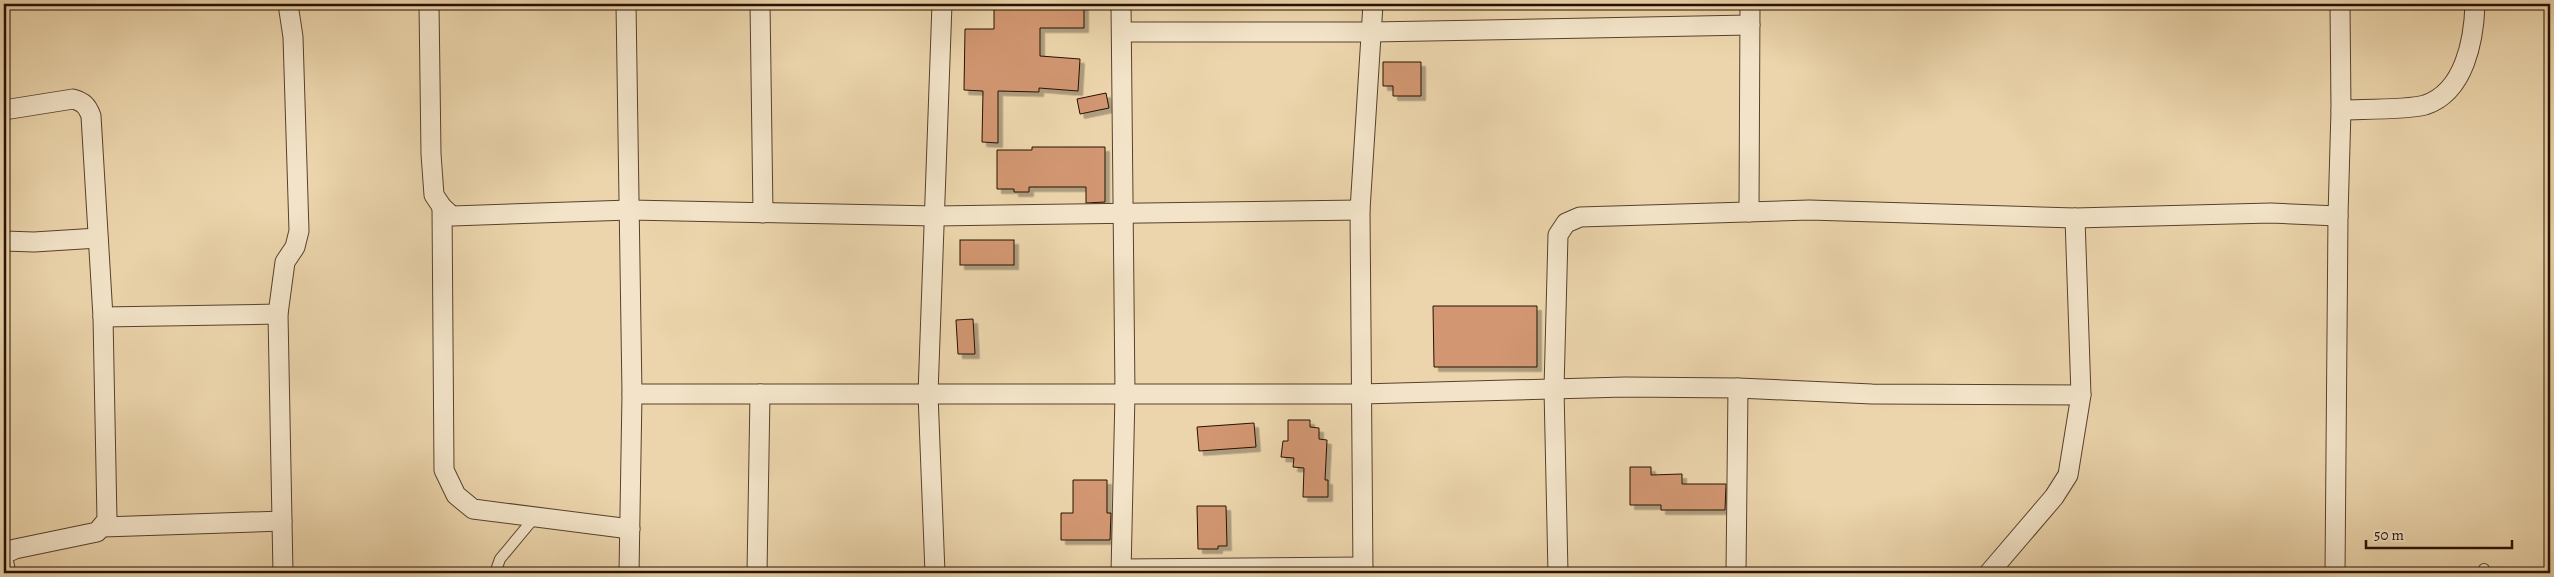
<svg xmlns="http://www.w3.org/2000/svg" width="2554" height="577" font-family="Alegreya,serif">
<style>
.building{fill:#d29772;stroke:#271001;filter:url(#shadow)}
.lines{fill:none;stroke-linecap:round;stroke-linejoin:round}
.service-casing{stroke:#58412c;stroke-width:12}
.minor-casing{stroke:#58412c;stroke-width:21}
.service{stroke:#f3e4c9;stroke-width:10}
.minor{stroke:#f3e4c9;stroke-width:19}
</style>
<defs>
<filter id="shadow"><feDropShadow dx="4.5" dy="4.5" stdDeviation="0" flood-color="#0004"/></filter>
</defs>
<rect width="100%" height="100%" fill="#ecd5ac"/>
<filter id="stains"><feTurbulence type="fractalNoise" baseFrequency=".004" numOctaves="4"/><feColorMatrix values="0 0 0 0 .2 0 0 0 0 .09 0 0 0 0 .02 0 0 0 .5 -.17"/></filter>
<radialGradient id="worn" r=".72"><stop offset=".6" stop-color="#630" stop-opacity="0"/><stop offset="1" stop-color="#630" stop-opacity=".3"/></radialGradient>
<g class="building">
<path d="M994 4H1084V28H1040V56L1080 59 1078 91 1039 88V92L998 91V143L982 142 983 91 964 90 965 29H994Z"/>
<path d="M1383 62H1421V96H1393V86H1383Z"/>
<path d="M1106 93 1109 108 1080 114 1077 99Z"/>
<path d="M1032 147H1105V202L1086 203V187H1029V192H1014V189H997V150H1032Z"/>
<rect x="960" y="240" width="54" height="25"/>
<path d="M1433 306H1537V367H1434Z"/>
<path d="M973 319 975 354H958L956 320Z"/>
<path d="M1288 420H1310V427L1319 428V439L1327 440 1325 480H1328V497H1303L1304 468 1293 467 1294 458 1281 457 1283 441H1288Z"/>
<path d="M1254 423 1256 447 1199 451 1197 427Z"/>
<path d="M1630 467H1651V475L1682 474V484H1726L1725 510H1661V505H1630Z"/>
<path d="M1073 480H1107V513H1111L1110 540H1061V513H1073Z"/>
<path d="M1197 506H1226L1227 546H1218V549H1198Z"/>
</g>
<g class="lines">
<defs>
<g id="service">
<path d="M495 573 500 559 535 517"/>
<path d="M2484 573V569"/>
</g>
<g id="minor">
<path d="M429 4 431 154 434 195 442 207 452 216 630 210 936 216 1360 210"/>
<path d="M626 4 632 394 629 573"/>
<path d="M760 4 763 213"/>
<path d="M1121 4 1125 394 1121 573"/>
<path d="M1122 32H1372L1750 25"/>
<path d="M4 110 73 99C83 102 87 105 91 116L103 317 107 520 97 532 15 549 4 554"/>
<path d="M2341 110C2362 109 2407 110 2425 105 2465 92 2474 39 2475 4"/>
<path d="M442 207 444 470 456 495 473 509 630 529"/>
<path d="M1749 212 1750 4"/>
<path d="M4 241 34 242 98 238"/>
<path d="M103 317 278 314"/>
<path d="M632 394H1361L1625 387 1738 388 1872 394 2081 395"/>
<path d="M103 527 282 521"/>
<path d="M4 564 6 573"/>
<path d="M1121 569 1363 567"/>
<path d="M283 573 278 314 285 262 295 247 299 231 293 37 288 4"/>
<path d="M757 573 760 394"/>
<path d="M935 573 928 394 942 4"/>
<path d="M1363 573 1360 210 1373 4"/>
<path d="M1558 573 1554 389 1558 235 1566 223 1580 217 1809 210 2075 218 2271 213 2338 216"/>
<path d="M1736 573 1738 388"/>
<path d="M1989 573 2054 497 2068 475 2081 395 2075 218"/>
<path d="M2335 573 2338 216 2341 110 2340 4"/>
</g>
</defs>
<use href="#service" class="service-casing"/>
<use href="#minor" class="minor-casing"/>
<use href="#service" class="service"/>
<use href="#minor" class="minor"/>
</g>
<rect width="2554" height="577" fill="none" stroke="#ecd5ac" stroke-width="20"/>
<rect x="5" y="5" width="2544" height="567" fill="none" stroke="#271001" stroke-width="2.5"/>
<rect x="10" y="10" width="2534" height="557" fill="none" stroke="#271001"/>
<path d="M2366 540v8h146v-8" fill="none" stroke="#271001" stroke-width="2.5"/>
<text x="2374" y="540" font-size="15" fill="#271001" stroke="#f3e4c9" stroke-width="4" paint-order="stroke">50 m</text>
<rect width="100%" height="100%" filter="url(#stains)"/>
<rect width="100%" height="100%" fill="url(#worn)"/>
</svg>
